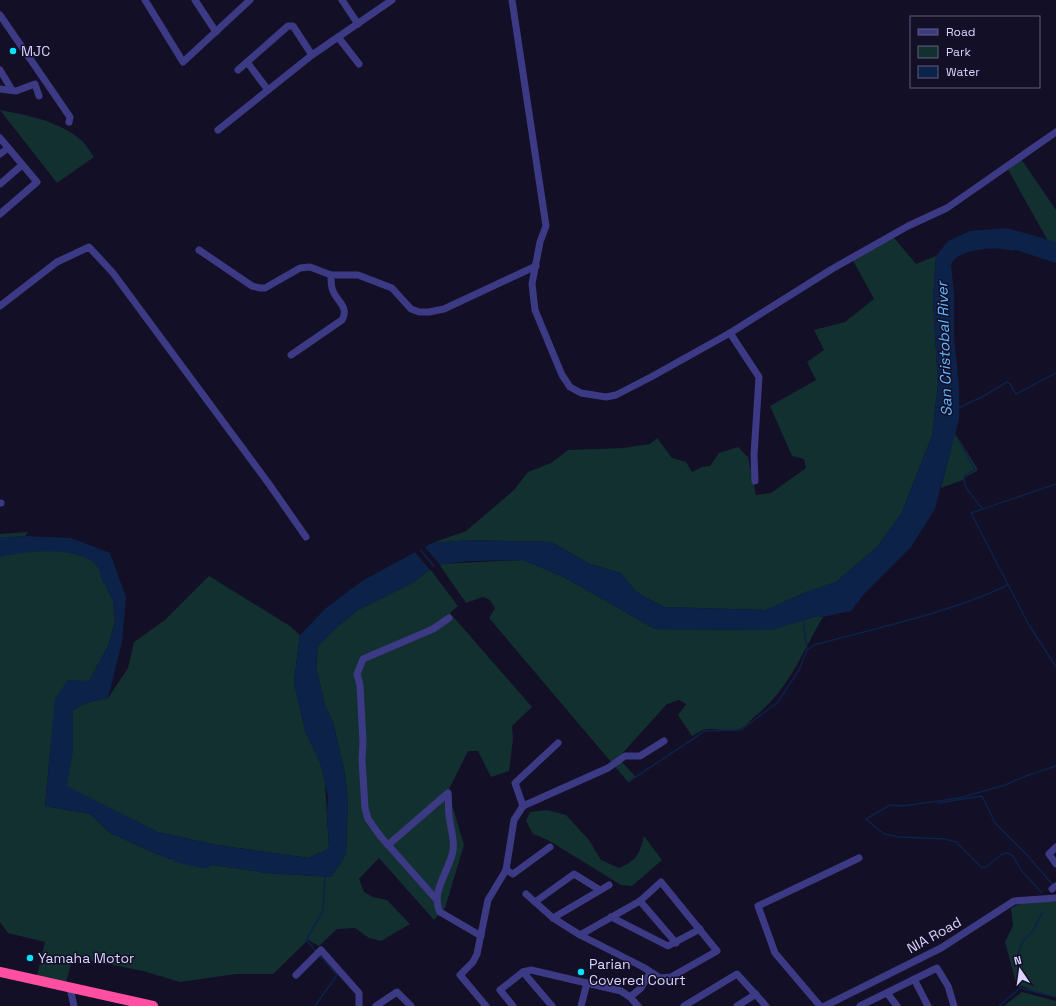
<svg xmlns="http://www.w3.org/2000/svg" width="1056" height="1006" font-family="'Space Grotesk',sans-serif">
<style>
.green{fill:#12302f}
.water{fill:#0c2248}
.pier{fill:#130f26}
.lines{fill:none;stroke-linecap:round;stroke-linejoin:round}
.stream{stroke:#0c2248;stroke-width:1.5}
.river{stroke:#0c2248;stroke-width:9}
.minor{stroke:#3d3a85;stroke-width:7}
.highway{stroke:#ff4fa3;stroke-width:10}
.poi-dot{fill:#00e5ff;stroke:#130f26;stroke-width:1.5}
.labels{text-anchor:middle;dominant-baseline:central;stroke-width:3;stroke-linejoin:round;paint-order:stroke}
.poi-label{font-size:14px;fill:#d9d4ff;stroke:#130f26;text-anchor:start}
.street-label{font-size:14px;fill:#d9d4ff;stroke:#130f26}
.water-label{font-size:15px;font-style:italic;fill:#62b6ff;stroke:#130f26}
</style>
<rect width="100%" height="100%" fill="#130f26"/>
<g class="green">
<path d="M0 110C27 115 59 121 81 140 86 144 90 152 94 157L57 183Z"/>
<path d="M1019 156 1056 210V242L1048 241 1005 164Z"/>
<path d="M891 234 916 264 936 256 933 301 938 384 932 436 901 514 877 547 836 582 806 592 766 610 664 607 636 592 621 573 590 564 551 542 469 540 432 543 466 531 514 490 528 472 551 463 568 450 623 448 650 444 657 438 672 458 686 462 692 472 702 467 710 466 719 453 738 447 748 457 756 495 771 493 806 468 804 459 792 456 770 406 816 380 807 362 824 350 814 330 845 322 874 299 851 257Z"/>
<path d="M955 433 977 468V471L965 477 963 480 941 488Z"/>
<path d="M28 532 25 536 0 538V534Z"/>
<path d="M30 544 79 549 97 557 101 577 113 600 115 623 108 646 89 681H69L50 753 45 806 90 814 110 833 166 858 267 873 331 877 346 854 348 799 344 769 333 722 325 706 316 667 318 646 338 626 358 610 414 582 430 569 458 606 450 613 532 707 512 726 513 739 509 771 491 777 478 751H468L448 791 464 845 445 908 434 920 379 858 359 879 364 892 373 897 387 900 410 924 381 941 369 938 355 928 337 929 319 946 308 940 273 974H236L180 982 143 971 73 957 66 982 37 976 45 942 8 933 0 922V553Z"/>
<path d="M523 560 564 577 655 629 770 630 817 616 823 617C801 654 789 690 754 717 750 721 745 727 740 729 728 733 714 727 703 730 699 732 695 734 692 736L678 715 686 704 679 700 667 704 618 758 636 777 628 782 489 618 495 608 490 600 483 597 466 603 439 564Z"/>
<path d="M209 576 290 626 300 635 294 682 305 731 320 762 325 782 329 848 309 858 216 845 158 832 66 786 73 749V710L86 703 108 698 128 668 134 642 165 620Z"/>
<path d="M547 810 566 815 589 840 601 860 619 868C636 861 640 854 644 836L662 860 632 886 621 885 548 840 533 834 526 821 530 812Z"/>
<path d="M1023 902H1056V997L1037 993 1022 986H1017L1005 942 1013 926 1011 908Z"/>
<path d="M1022 992 1056 1001V1006H1004Z"/>
</g>
<path class="water" d="M1007 228 1056 242V263L997 244H974L957 251 951 265 954 293V337L959 385V419L935 509 911 547 865 593 851 611 823 617 817 616 770 630 655 629 564 577 523 560 470 561 435 565 414 582 358 610 338 626 318 646 316 667 325 706 333 722 344 769 348 799 346 854 331 877 267 873 166 858 110 833 90 814 45 806 55 698 68 680 89 681 108 646 115 624 113 600 101 577 96 557 79 549 30 544 0 553V538L25 536 71 538 110 553 126 597 122 642 108 698 86 703 73 710V749L67 786 158 832 216 845 309 858 329 848 327 813 328 796 320 762 305 731 294 682 300 635 326 608 362 581 432 543 469 540 551 542 590 564 621 573 636 592 664 607 766 610 806 592 836 582 877 547 901 514 932 436 938 384 933 301 936 256 948 241 970 231Z"/>
<g class="pier">
<path d="M423 545 441 566 436 567 419 547Z"/>
<path d="M418 548 434 568 431 571 414 551Z"/>
</g>
<g class="lines">
<g class="stream">
<path d="M958 408 982 397 1007 382 1010 384 1016 394 1056 373"/>
<path d="M955 434 975 470 965 475C960 486 976 500 982 508"/>
<path d="M1056 484 971 513 1029 625 1056 667"/>
<path d="M807 650 814 645C877 628 949 613 1008 585"/>
<path d="M628 782 705 731 741 730 778 702 799 670 807 650 803 619"/>
<path d="M938 803 982 796 995 823 1027 855 1053 885"/>
<path d="M1041 892 1021 870 1013 856 1007 853 1002 854 986 867 982 868 956 842 945 839 899 837 884 834 866 819 890 805 903 806 959 798 1005 785 1026 776 1056 766"/>
<path d="M316 951 306 940 323 911 325 876"/>
<path d="M1020 988 1017 957 1023 941 1033 931 1042 913"/>
<path d="M315 1006 337 975 319 955"/>
<path d="M999 1006 1020 988 1056 997"/>
</g>
<g class="river">
<path d="M948 260C958 244 995 242 1012 246"/>
<path d="M0 552C29 547 65 542 92 556 97 558 101 565 105 569"/>
<path d="M177 858 206 864"/>
</g>
<g class="minor">
<path d="M145 0 183 62 250 0"/>
<path d="M195 0 216 32"/>
<path d="M342 0 358 24"/>
<path d="M512 0 546 226 540 242 532 284 535 310 562 375 570 387 581 393 606 397 616 395 651 377 730 333 832 269 908 226 947 208 1056 132"/>
<path d="M0 15 70 117 69 122"/>
<path d="M338 37 359 64"/>
<path d="M247 62 268 90"/>
<path d="M0 70 12 90"/>
<path d="M238 70 288 26H293L312 55"/>
<path d="M0 89 16 91 35 84 39 96"/>
<path d="M218 130 312 55 392 0"/>
<path d="M0 138 37 182 0 214"/>
<path d="M0 154 8 148"/>
<path d="M0 184 22 165"/>
<path d="M199 250 252 286 260 288H265L300 268 310 267 331 275H358L392 288 411 309 419 312H429L444 309 536 266"/>
<path d="M0 306 57 262 89 247 113 273 269 484 306 537"/>
<path d="M730 333 759 377 754 455 755 481"/>
<path d="M291 355 342 320C350 306 335 301 332 288 331 284 331 279 331 275"/>
<path d="M0 503H1"/>
<path d="M523 806 515 783 558 743"/>
<path d="M388 845 448 793C449 801 448 808 449 815 450 827 455 839 453 851 449 871 430 893 440 912L481 936"/>
<path d="M1056 847 1049 854 1056 864"/>
<path d="M506 870 513 874 550 847"/>
<path d="M1052 889 1056 886"/>
<path d="M526 894 553 918 580 935 643 967 660 978 671 977 717 951 661 882 640 901 580 935"/>
<path d="M436 899 381 837 368 819 365 808 362 760 363 742 360 685 357 674 363 659 433 629 449 618"/>
<path d="M640 901 676 943"/>
<path d="M535 902 574 874 600 890"/>
<path d="M611 917 668 946 700 929"/>
<path d="M553 918 609 885"/>
<path d="M523 972 552 1006"/>
<path d="M296 975 321 950 359 993V1006"/>
<path d="M914 979 928 1006"/>
<path d="M70 988 74 1006"/>
<path d="M887 993 897 1006"/>
<path d="M630 997 641 988 650 973"/>
<path d="M376 1006 397 992 411 1006"/>
<path d="M486 1006 460 975 473 962 477 954 488 900 506 870 514 820 523 806 608 768 625 756H640L664 741"/>
<path d="M513 1006 500 990 523 972 531 970 621 991 630 997 638 1006"/>
<path d="M581 1006 587 983"/>
<path d="M684 1006 737 974 766 1006"/>
<path d="M737 1006 756 994"/>
<path d="M820 1006 775 953 758 906 859 858"/>
<path d="M825 1006 941 948 1014 901 1056 898"/>
<path d="M860 1006 937 968 948 986 954 1006"/>
</g>
<path class="highway" d="M0 972 153 1006"/>
</g>
<g class="poi-dot">
<circle cx="13" cy="51" r="4"/>
<circle cx="30" cy="958" r="4"/>
<circle cx="581" cy="972" r="4"/>
</g>
<g class="labels">
<g class="poi-label">
<text x="21" y="51">MJC</text>
<text x="38" y="958">Yamaha Motor</text>
<text x="589" y="964">Parian<tspan x="589" dy="16">Covered Court</tspan></text>
</g>
<g class="street-label">
<text transform="translate(934 935) rotate(-29)">NIA Road</text>
</g>
<g class="water-label">
<text transform="translate(944 349) rotate(-92)">San Cristobal River</text>
</g>
</g>
<rect x="910" y="16" width="130" height="72" fill="#130f26" stroke="#625e7d"/>
<rect x="918" y="29" width="20" height="6" fill="#3d3a85" stroke="#625e7d"/>
<text x="946" y="36" font-size="12" fill="#d9d4ff">Road</text>
<rect x="918" y="46" width="20" height="12" fill="#12302f" stroke="#625e7d"/>
<text x="946" y="56" font-size="12" fill="#d9d4ff">Park</text>
<rect x="918" y="66" width="20" height="12" fill="#0c2248" stroke="#625e7d"/>
<text x="946" y="76" font-size="12" fill="#d9d4ff">Water</text>
<g transform="translate(1020 970) rotate(347)" stroke="#130f26" stroke-width="3" paint-order="stroke">
<path d="M0-3L7 15L0 10L-7 15Z" fill="#d9d4ff"/>
<text y="-6" font-size="11" font-weight="bold" text-anchor="middle" fill="#d9d4ff">N</text>
</g>
</svg>
